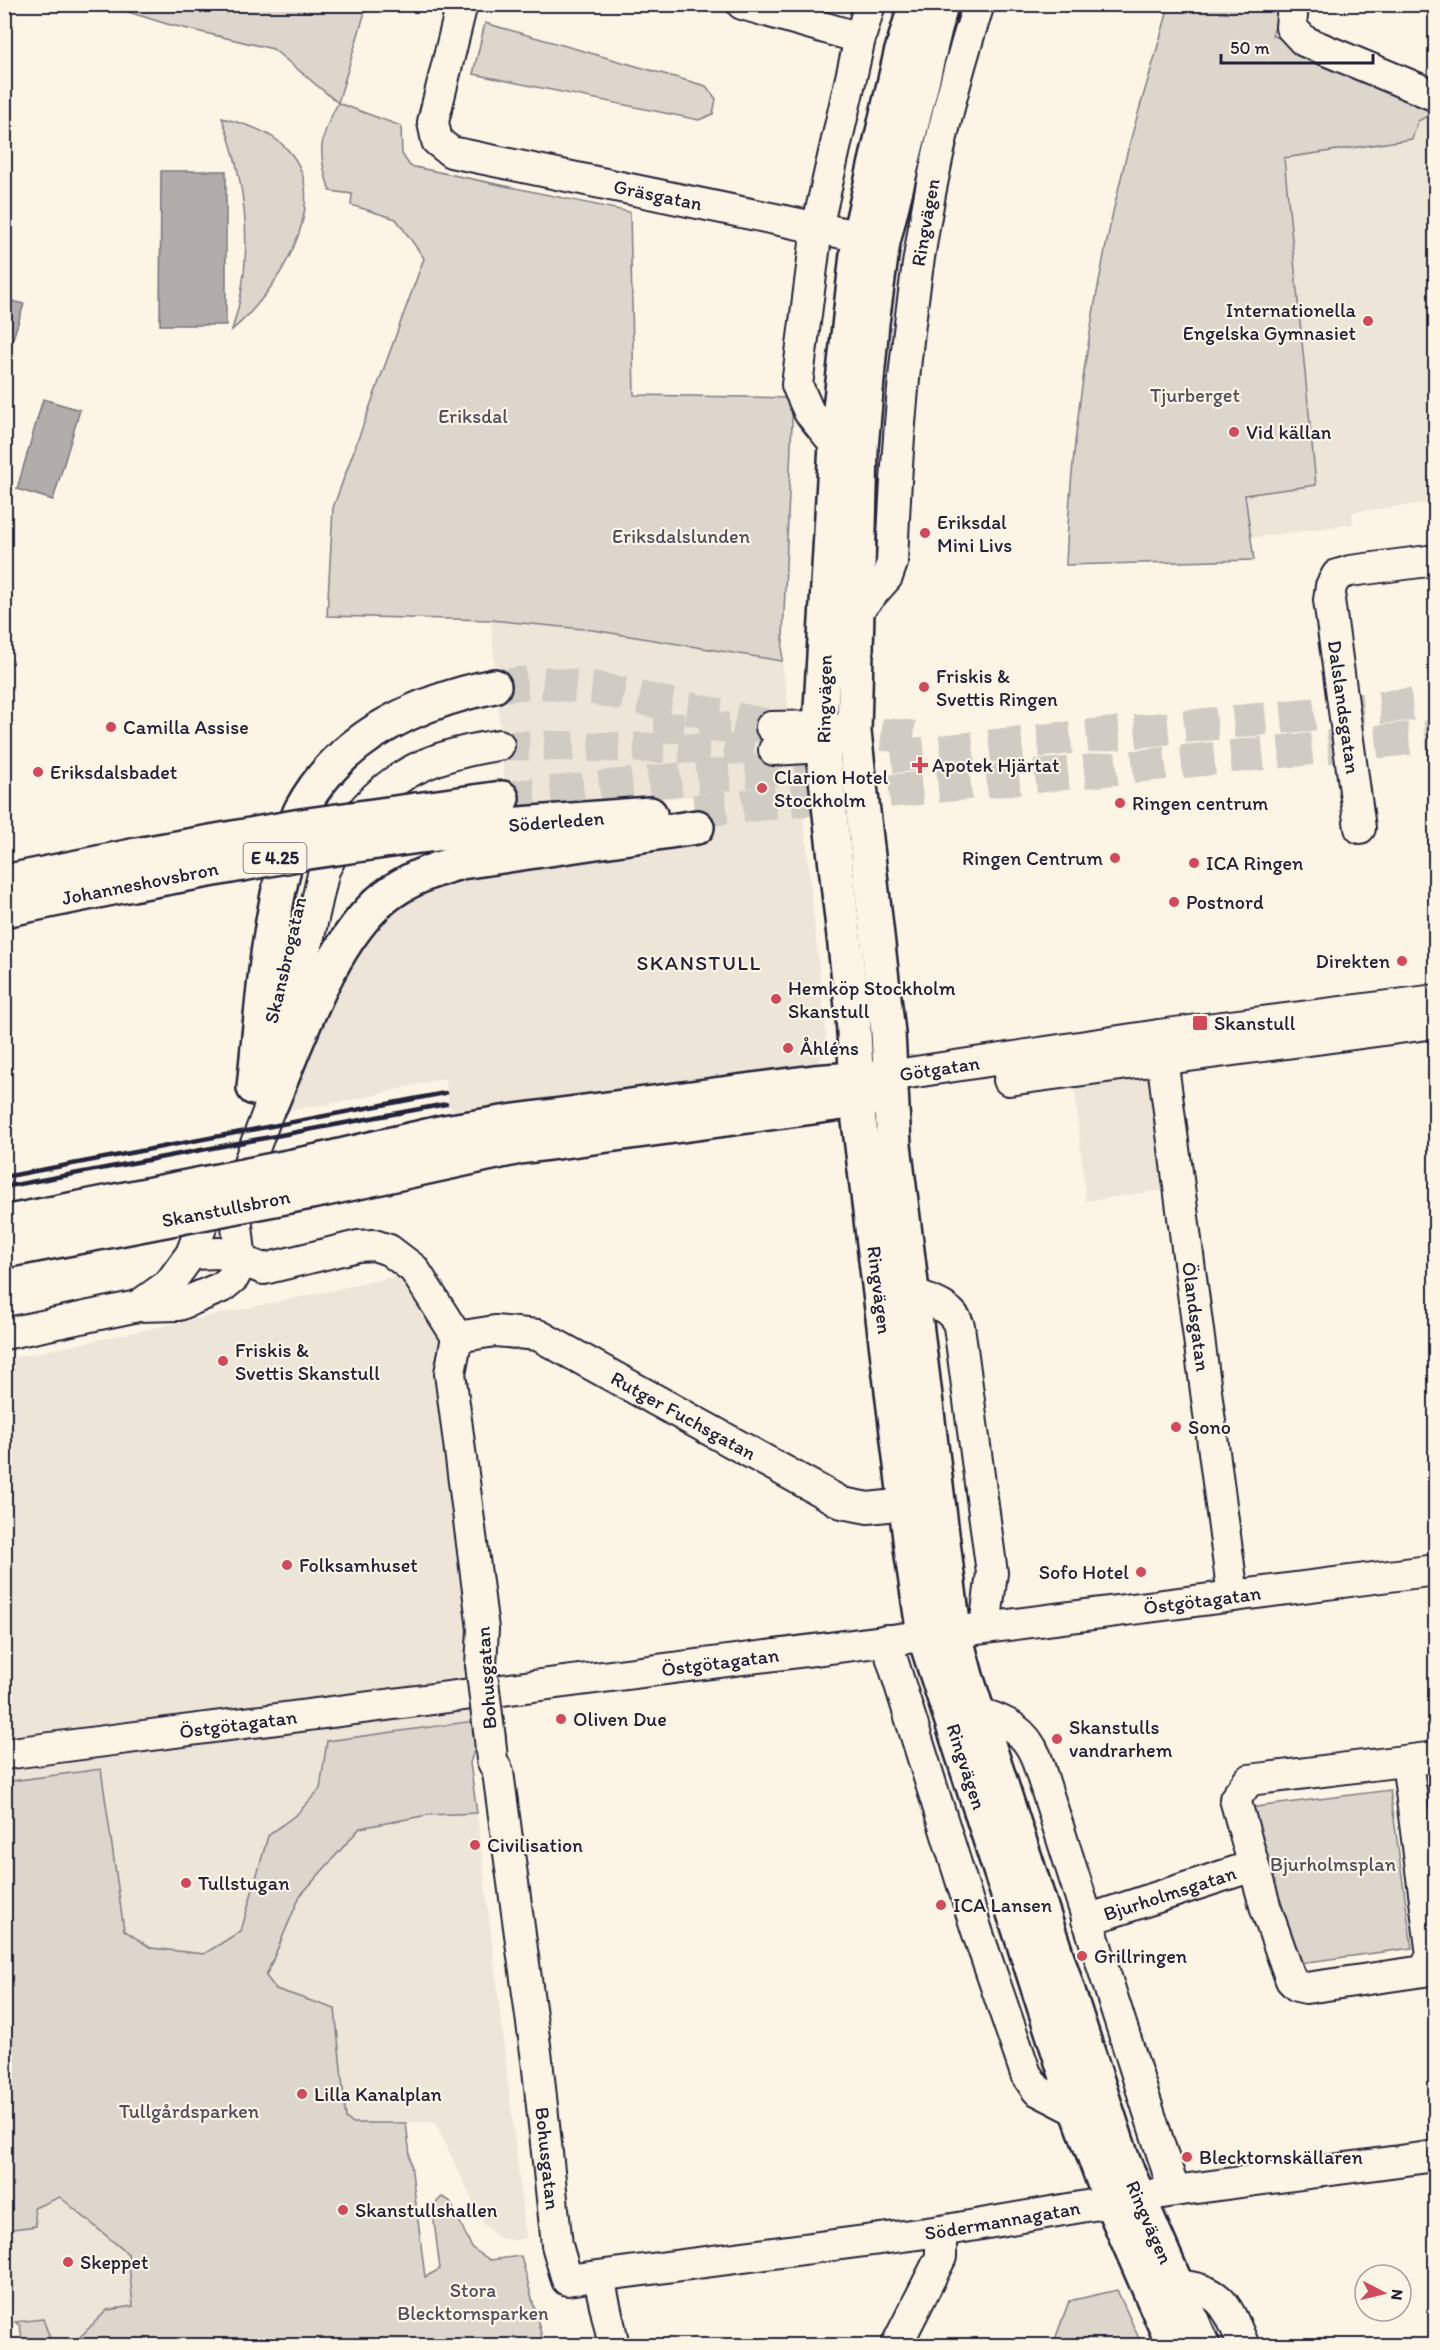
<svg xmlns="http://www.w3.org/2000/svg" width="1440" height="2350" font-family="Itim,sans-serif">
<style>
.built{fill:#ece5d8}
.green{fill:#dcd6cc;stroke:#7f7c84;stroke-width:1.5}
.water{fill:#b2adab;stroke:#78757e;stroke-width:1.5}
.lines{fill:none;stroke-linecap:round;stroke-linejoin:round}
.minor-tunnel{stroke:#d0cbc3;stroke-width:30;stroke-dasharray:30 15;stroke-linecap:butt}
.highway-tunnel{stroke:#d0cbc3;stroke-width:33;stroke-dasharray:33 16;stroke-linecap:butt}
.minor-casing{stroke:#22223b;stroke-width:34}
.major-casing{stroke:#22223b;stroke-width:38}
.highway-casing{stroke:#22223b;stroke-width:38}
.minor{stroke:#fcf5e5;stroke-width:30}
.major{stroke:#fcf5e5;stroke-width:33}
.highway{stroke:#fcf5e5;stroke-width:33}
.rail{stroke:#22223b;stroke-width:4.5}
.minor-bridge-casing{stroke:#22223b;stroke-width:34;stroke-linecap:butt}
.major-bridge-casing{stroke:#22223b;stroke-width:38;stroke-linecap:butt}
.highway-bridge-casing{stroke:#22223b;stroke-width:38;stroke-linecap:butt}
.minor-bridge{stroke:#fcf5e5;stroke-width:30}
.major-bridge{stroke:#fcf5e5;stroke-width:33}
.highway-bridge{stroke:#fcf5e5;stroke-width:33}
.poi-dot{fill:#d1495b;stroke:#fcf5e5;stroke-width:2}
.labels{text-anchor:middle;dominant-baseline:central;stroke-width:4.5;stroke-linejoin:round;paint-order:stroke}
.shield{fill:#fcf5e5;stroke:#63616e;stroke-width:1.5}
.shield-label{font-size:18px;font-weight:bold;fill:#22223b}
.street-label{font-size:20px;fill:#22223b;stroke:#fcf5e5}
.poi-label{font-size:20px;fill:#22223b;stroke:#fcf5e5;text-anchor:start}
.park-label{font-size:20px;fill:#504f5f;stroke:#fcf5e5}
.neighbourhood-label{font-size:21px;letter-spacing:1.5px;fill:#22223b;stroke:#fcf5e5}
</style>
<rect width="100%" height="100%" fill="#fcf5e5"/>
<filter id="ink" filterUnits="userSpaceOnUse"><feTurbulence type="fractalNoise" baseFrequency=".0167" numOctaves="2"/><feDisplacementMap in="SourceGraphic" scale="12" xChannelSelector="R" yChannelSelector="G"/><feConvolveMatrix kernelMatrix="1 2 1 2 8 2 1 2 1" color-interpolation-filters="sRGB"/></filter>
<g filter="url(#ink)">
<g class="built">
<path d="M1435 112V502L1352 512 1353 524 1250 538 1245 495 1316 484 1284 158 1412 139 1418 121Z"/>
<path d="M491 620 593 630 782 661 805 831 827 1047 812 1076 457 1116 449 1106 445 1078 353 1100 284 1111 345 970 371 924 424 881 697 837 694 796 507 813Z"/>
<path d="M1162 1073 1177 1188 1086 1201 1074 1084Z"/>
<path d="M408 1274 445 1340 486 1690 474 1721 327 1741 320 1789 298 1813 268 1836 241 1931 204 1954 151 1948 124 1930 101 1769 5 1782 4 1360Z"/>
<path d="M477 1813 526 2238 515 2240 500 2238 484 2225 435 2122 352 2123 346 2118 335 2009 276 1989 266 1976 300 1896 360 1828 428 1815Z"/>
<path d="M60 2197 128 2254 133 2307 107 2310 78 2339 51 2341 43 2319 15 2322 4 2230 36 2226 34 2208Z"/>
</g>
<g class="green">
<path d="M106 5H367L338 103 401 126 402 154 410 166 630 212 634 395 793 398 782 661 593 630 491 620 327 616 333 508 424 258 396 219 351 205 352 194 330 191C317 153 319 138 338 103L273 49 167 24Z"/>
<path d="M1169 5H1284L1272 35 1435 103V112L1418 121 1412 139 1284 158 1316 485 1245 495 1254 560 1066 565C1071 433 1093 290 1125 161 1138 109 1156 57 1169 5Z"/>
<path d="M485 23 706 86 716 99 713 114 699 120 473 74Z"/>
<path d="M222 118C245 124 271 131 288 150 336 202 275 294 232 330 255 258 248 188 222 118Z"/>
<path d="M474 1721 477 1741 470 1763 477 1813 428 1815 360 1828 300 1896 266 1976 276 1989 335 2009 346 2118 352 2123H406L425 2277 440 2269 434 2221 436 2203 442 2197 450 2201 472 2248 490 2260 521 2256 544 2345H23L20 2326 15 2322 43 2319 51 2341 78 2339 107 2310 133 2306 128 2254 60 2197 34 2208 36 2226 5 2230 4 1782 101 1769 124 1930 151 1948 204 1954 241 1931 268 1836 298 1813 320 1789 327 1741Z"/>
<path d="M1390 1790 1412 1948 1293 1964 1248 1808Z"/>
<path d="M1117 2290 1142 2345H1053L1069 2301Z"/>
</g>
<g class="water">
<path d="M161 171H226V325H160Z"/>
<path d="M4 299 24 304 11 345 5 343Z"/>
<path d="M43 399 80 410 53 500 17 489Z"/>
</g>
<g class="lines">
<g class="minor-tunnel">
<path d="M654 728 771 727"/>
<path d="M499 745 774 750"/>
</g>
<g class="highway-tunnel">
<path d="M494 686 535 682 594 688 760 724 923 738"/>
<path d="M502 798 1057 739 1436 702"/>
<path d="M694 811 1436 736"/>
</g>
<defs>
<g id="minor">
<path id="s1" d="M462 4 433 122 437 141 451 152 881 241"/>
<path d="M742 4 860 38"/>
<path d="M1293 4 1291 27 1304 41 1436 96"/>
<path d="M836 445 809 412 797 385 817 228 860 38 870 4"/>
<path id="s2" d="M856 612 887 577 892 563C899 376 919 183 979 4"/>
<path d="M771 727 820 726 842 730"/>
<path d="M774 750 822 747 843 737"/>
<path d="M1360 828 1329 600 1331 586 1337 575 1350 571 1436 560"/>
<path id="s3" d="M1159 1035 1233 1596"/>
<path id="s4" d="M889 1076 1159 1035 1436 1000"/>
<path d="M1009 1080 1436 1023"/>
<path d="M191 1254 220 1253 264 1269 358 1246 374 1245 389 1250 414 1269 457 1337 450 1373 483 1629 481 1665"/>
<path d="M914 1295C931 1301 953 1307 959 1326L992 1573 985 1627"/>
<path d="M138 1306 169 1284 191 1254 215 1191"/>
<path d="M4 1334 138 1306 179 1305 222 1287 234 1277 241 1262 236 1217 243 1178 271 1104 324 870C366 789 409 758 499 745"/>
<path id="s5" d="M457 1337 495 1331 538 1335 842 1503 868 1508 906 1504"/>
<path d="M886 1640 977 1931 1026 2074 1037 2090 1078 2111"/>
<path d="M979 1713C1006 1721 1025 1730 1036 1757L1174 2191"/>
<path id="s6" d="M490 1739 492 1760 498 1772 537 2060 557 2245 567 2280 941 2231 1174 2191 1436 2156"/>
<path id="s7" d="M4 1754 1436 1570"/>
<path d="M1407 1761 1432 1955 1424 1971 1306 1988 1297 1986 1291 1980 1266 1909 1235 1799 1249 1780 1436 1757"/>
<path id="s8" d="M1087 1920 1253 1866"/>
<path d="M599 2278 614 2346"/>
<path d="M1176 2285C1224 2290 1226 2305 1244 2346"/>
<path d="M896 2346 941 2257V2231"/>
</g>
<g id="major">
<path id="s9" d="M916 4 901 54 859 236 836 445 820 726 853 1015 859 1121 912 1555 924 1635 1078 2111 1111 2202 1174 2346"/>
<path id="s10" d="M941 4 883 242 872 323 861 448 854 732 888 1033 894 1145 954 1631 966 1676 1123 2161 1203 2346"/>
<path d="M314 1162 444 1132 515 1121 814 1082 879 1077"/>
<path d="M321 1190 520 1147 879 1098"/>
</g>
<g id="highway">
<path d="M416 810 502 798"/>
<path id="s11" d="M419 836 520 824 650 814"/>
<path d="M4 882 137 855"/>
<path d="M4 910 132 884"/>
<path d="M254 1088C262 1009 267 926 289 849 293 837 295 821 301 810 340 737 417 702 494 686"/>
<path d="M271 1104C298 1041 331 939 386 896 408 879 434 869 461 862L697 827"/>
</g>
</defs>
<use href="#minor" class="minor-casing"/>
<use href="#major" class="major-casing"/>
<use href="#highway" class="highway-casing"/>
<use href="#minor" class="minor"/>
<use href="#major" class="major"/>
<use href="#highway" class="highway"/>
<g class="rail">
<path d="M4 1177 445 1093"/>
<path d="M4 1187 446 1104"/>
</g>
<defs>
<path id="minor-bridge" d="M481 1665 490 1739"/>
<g id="major-bridge">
<path d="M4 1223 314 1162"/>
<path id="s12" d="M4 1251 321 1190"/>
</g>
<g id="highway-bridge">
<path d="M137 855 301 826 416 810"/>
<path d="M132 884 302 853 419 836"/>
</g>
</defs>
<use href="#minor-bridge" class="minor-bridge-casing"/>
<use href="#major-bridge" class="major-bridge-casing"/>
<use href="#highway-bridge" class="highway-bridge-casing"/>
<use href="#minor-bridge" class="minor-bridge"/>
<use href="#major-bridge" class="major-bridge"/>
<use href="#highway-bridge" class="highway-bridge"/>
</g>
</g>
<g class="poi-dot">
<circle cx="1368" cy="321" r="6"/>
<circle cx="1234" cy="432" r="6"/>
<circle cx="925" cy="533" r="6"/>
<circle cx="924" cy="687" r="6"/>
<circle cx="111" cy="727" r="6"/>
<path d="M917 756h6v6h6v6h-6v6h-6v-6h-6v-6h6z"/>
<circle cx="38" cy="772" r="6"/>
<circle cx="762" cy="788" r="6"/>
<circle cx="1120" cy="803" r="6"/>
<circle cx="1115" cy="858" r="6"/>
<circle cx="1194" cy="863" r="6"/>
<circle cx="1174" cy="902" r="6"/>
<circle cx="1402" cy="961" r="6"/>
<circle cx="776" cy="999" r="6"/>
<rect x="1192" y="1015" width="16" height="16" rx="3"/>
<circle cx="788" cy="1048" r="6"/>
<circle cx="223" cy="1361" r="6"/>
<circle cx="1176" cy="1427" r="6"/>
<circle cx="287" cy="1565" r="6"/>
<circle cx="1141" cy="1572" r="6"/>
<circle cx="561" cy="1719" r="6"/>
<circle cx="1057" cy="1739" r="6"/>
<circle cx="475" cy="1845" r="6"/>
<circle cx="186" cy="1883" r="6"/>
<circle cx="941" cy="1905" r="6"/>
<circle cx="1082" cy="1956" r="6"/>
<circle cx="302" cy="2094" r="6"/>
<circle cx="1187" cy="2157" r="6"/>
<circle cx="343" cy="2210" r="6"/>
<circle cx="68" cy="2262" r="6"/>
</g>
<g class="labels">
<rect class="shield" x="243.5" y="843" width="63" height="30" rx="4.5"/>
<g class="shield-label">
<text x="275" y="858">E 4.25</text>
</g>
<g class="street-label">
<text stroke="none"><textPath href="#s1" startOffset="370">Gräsgatan</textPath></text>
<text stroke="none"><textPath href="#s2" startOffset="404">Ringvägen</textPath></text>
<text transform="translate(824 699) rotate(-89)">Ringvägen</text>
<text transform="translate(1344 707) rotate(82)">Dalslandsgatan</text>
<text stroke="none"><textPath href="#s11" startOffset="138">Söderleden</textPath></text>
<text transform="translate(140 883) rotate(-11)">Johanneshovsbron</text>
<text transform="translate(285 960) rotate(-77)">Skansbrogatan</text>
<text stroke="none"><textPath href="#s4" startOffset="51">Götgatan</textPath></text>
<text stroke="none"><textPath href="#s12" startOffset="226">Skanstullsbron</textPath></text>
<text stroke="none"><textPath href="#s9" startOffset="1298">Ringvägen</textPath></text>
<text stroke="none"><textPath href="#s3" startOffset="284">Ölandsgatan</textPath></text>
<text stroke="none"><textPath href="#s5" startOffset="248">Rutger Fuchsgatan</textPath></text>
<text stroke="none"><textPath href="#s7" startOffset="1208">Östgötagatan</textPath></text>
<text stroke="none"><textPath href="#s7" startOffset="722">Östgötagatan</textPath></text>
<text transform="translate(486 1678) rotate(-94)">Bohusgatan</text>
<text stroke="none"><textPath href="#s7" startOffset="236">Östgötagatan</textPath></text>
<text stroke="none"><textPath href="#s9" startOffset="1784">Ringvägen</textPath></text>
<text stroke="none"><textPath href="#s8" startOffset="87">Bjurholmsgatan</textPath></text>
<text stroke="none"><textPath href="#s6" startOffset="424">Bohusgatan</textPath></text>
<text stroke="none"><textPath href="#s6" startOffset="987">Södermannagatan</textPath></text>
<text stroke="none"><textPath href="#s10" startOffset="2264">Ringvägen</textPath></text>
</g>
<g class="poi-label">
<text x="1356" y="310" text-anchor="end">Internationella<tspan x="1356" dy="23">Engelska Gymnasiet</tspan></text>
<text x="1246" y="432">Vid källan</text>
<text x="937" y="522">Eriksdal<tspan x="937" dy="23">Mini Livs</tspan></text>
<text x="936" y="676">Friskis &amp;<tspan x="936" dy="23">Svettis Ringen</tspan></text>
<text x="123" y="727">Camilla Assise</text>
<text x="932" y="765">Apotek Hjärtat</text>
<text x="50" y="772">Eriksdalsbadet</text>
<text x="774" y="777">Clarion Hotel<tspan x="774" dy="23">Stockholm</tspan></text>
<text x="1132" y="803">Ringen centrum</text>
<text x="1103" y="858" text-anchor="end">Ringen Centrum</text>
<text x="1206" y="863">ICA Ringen</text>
<text x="1186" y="902">Postnord</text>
<text x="1390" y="961" text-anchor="end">Direkten</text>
<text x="788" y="988">Hemköp Stockholm<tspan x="788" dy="23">Skanstull</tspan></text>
<text x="1214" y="1023">Skanstull</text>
<text x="800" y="1048">Åhléns</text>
<text x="235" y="1350">Friskis &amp;<tspan x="235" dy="23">Svettis Skanstull</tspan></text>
<text x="1188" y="1427">Sono</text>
<text x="299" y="1565">Folksamhuset</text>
<text x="1129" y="1572" text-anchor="end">Sofo Hotel</text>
<text x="573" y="1719">Oliven Due</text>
<text x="1069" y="1727">Skanstulls<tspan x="1069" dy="23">vandrarhem</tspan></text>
<text x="487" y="1845">Civilisation</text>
<text x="198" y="1883">Tullstugan</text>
<text x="953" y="1905">ICA Lansen</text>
<text x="1094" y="1956">Grillringen</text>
<text x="314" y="2094">Lilla Kanalplan</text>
<text x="1199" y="2157">Blecktornskällaren</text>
<text x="355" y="2210">Skanstullshallen</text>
<text x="80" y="2262">Skeppet</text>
</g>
<g class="park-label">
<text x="1195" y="395">Tjurberget</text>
<text x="473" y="416">Eriksdal</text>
<text x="681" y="536">Eriksdalslunden</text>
<text x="1333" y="1864">Bjurholmsplan</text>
<text x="189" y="2111">Tullgårdsparken</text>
<text x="473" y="2290">Stora<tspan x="473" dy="23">Blecktornsparken</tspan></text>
</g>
<g class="neighbourhood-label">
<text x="699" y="962">SKANSTULL</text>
</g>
</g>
<rect width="1440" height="2350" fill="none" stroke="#fcf5e5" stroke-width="24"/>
<rect x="12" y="12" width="1416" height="2326" fill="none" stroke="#22223b" stroke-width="2" filter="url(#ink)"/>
<g transform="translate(1383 2293) rotate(97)"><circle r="28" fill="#fcf5e5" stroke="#a5a1a1" stroke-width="1.5"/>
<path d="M0-4.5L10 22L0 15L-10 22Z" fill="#d1495b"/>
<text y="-9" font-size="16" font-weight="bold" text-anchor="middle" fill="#22223b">N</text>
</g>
<path d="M1221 54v9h152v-9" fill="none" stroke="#22223b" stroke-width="3"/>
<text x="1230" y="54" font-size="18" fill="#22223b" stroke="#fcf5e5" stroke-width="4.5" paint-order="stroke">50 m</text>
</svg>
